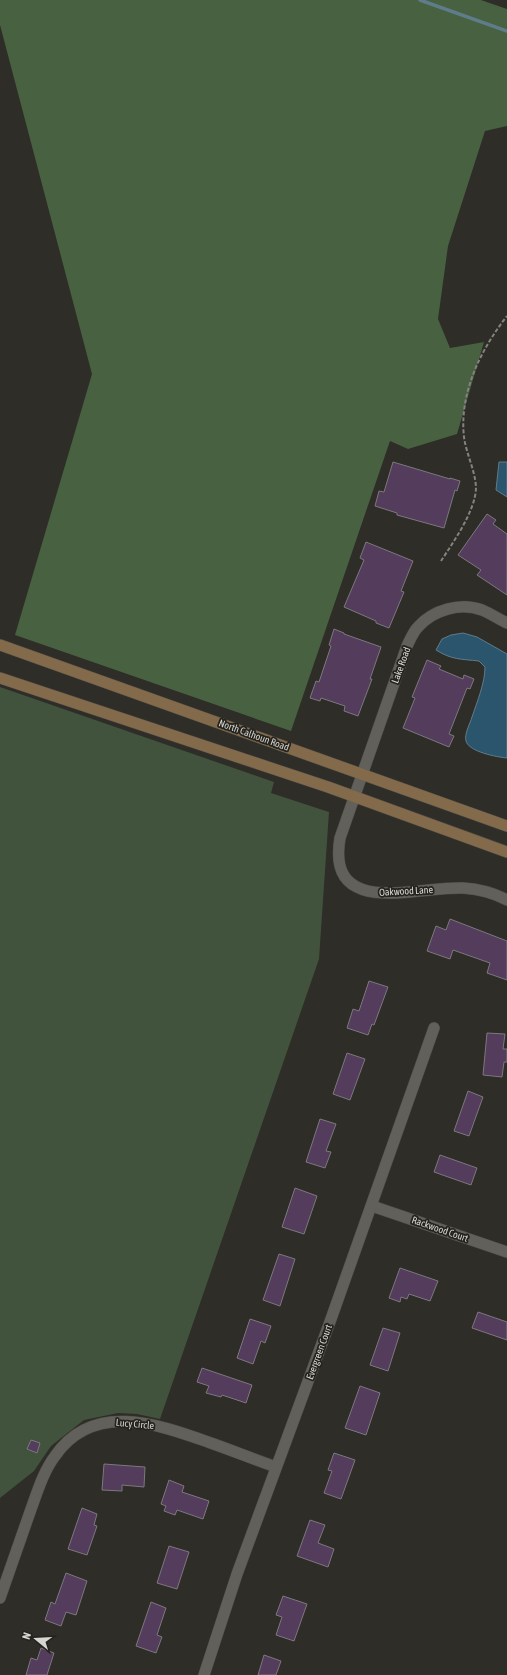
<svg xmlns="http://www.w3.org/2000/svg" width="507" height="1675" font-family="'Asap Condensed',sans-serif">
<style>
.green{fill:#41533d}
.forest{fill:#476141}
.water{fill:#2b556c;stroke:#5f7c8b}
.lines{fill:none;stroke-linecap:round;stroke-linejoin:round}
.stream{stroke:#5f7c8b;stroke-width:3.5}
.building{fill:#543c5c;stroke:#7c787e}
.minor-casing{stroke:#4c4b46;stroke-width:12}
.secondary-casing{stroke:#4c4b46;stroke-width:12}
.path{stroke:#84837e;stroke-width:2;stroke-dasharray:4 2;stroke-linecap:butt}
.minor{stroke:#62605a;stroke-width:11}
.secondary{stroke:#826a4b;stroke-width:11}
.labels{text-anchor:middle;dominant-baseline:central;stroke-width:3.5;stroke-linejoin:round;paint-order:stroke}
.street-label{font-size:10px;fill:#d7d6d2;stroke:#24231e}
</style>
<rect width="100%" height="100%" fill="#2e2d27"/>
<path class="green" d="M0 687 274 782 271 793 329 812 319 959 160 1419 137 1414 118 1413 84 1420 51 1446 34 1471 0 1498Z"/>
<path class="forest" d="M0 0H481L507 9V126L485 131 448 246 438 319 450 348 484 342 457 434 408 449 390 441 291 731 15 635 92 374 0 25Z"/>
<g class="water">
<path d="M499 462H507V497L496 490Z"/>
<path d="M463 633 477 637 507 654V758C497 757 469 752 466 741 464 734 470 724 472 717 477 702 485 683 485 667L479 661C461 659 452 660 436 650L442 639 451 635Z"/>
</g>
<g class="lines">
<path class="stream" d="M420 0 507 31"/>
</g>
<g class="building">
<path d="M393 462 450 479V478L460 481 457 491 455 490 444 528 397 515V513L375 506 379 491 384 492Z"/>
<path d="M487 514 496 520 493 524 507 534V595L477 575 481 570 458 555Z"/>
<path d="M366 542 413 561 401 591 404 592 389 628 376 623V621L344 607 364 560 360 558Z"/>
<path d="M334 629 344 633V634L381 647 370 679H372L358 716 344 711 345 706 321 698 320 701 310 698 316 681 319 682 331 646 329 645Z"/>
<path d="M427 660 441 666 439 669 463 679 464 675 474 679 470 689 467 688 449 734 454 736 449 747 403 728 415 698 412 697Z"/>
<path d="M450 919 507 941V980L487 973 490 963 453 950 450 959 427 951 436 926 446 930Z"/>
<path d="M369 981 388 987 374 1025 372 1024 368 1035 347 1028 353 1009 359 1011Z"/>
<path d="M487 1033 505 1034 503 1049H507V1062H504L502 1077 483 1075Z"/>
<path d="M347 1053 365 1059 350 1100 333 1094Z"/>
<path d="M468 1091 483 1097 469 1136 454 1131Z"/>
<path d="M320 1119 336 1124 326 1151 331 1152 325 1168 306 1162Z"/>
<path d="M440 1155 477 1168 471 1185 434 1172Z"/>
<path d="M295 1188 317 1196 304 1234 282 1227Z"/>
<path d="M279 1254 295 1259 280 1306 263 1300Z"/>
<path d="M400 1268 438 1281 430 1301 409 1294 407 1299 401 1297 400 1302 389 1298Z"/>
<path d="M478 1312 507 1322V1340L472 1328Z"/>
<path d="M250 1319 271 1326 265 1343 261 1341 253 1364 237 1358Z"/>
<path d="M383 1328 400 1333 388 1371 370 1365Z"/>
<path d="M202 1368 252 1385 246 1403 222 1395 221 1397 206 1393 209 1386 197 1382Z"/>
<path d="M360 1386 380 1393 366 1435 345 1428Z"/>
<path d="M31 1440 40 1443 37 1453 27 1449Z"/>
<path d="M334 1453 355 1460 341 1499 324 1493 332 1471 328 1470Z"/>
<path d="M104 1464 145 1467 144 1487 122 1485V1491L102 1490Z"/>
<path d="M169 1480 184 1486 182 1492 209 1501 203 1519 177 1510 175 1515 164 1511 166 1506 161 1504Z"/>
<path d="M82 1508 97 1514 94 1525 97 1526 87 1555 68 1549Z"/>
<path d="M310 1520 325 1525 318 1543 334 1549 328 1567 297 1556Z"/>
<path d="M169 1546 189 1552 177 1589 157 1583Z"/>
<path d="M66 1573 87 1581 76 1615 66 1612 61 1626 45 1620 51 1602 55 1604Z"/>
<path d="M283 1596 307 1604 294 1641 276 1635 282 1617 276 1615Z"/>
<path d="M151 1602 166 1608 157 1635 162 1637 156 1653 136 1646Z"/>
<path d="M41 1648 54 1653 47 1675H26L31 1658 37 1660Z"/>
<path d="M264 1655 281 1661 276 1675H258Z"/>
</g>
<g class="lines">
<defs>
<g id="minor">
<path d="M507 623C499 619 491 614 482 610 460 602 433 610 418 627 413 632 410 640 407 646L340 838C326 919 418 886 463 888 478 889 494 893 507 900"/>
<path d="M372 1206 507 1252"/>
<path d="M0 1598C10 1569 20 1540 30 1512 37 1493 43 1472 55 1456 93 1401 157 1424 208 1442 231 1450 253 1459 276 1467"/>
<path d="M204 1675 237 1574 331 1319 434 1028"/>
</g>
<g id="secondary">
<path d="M0 645 507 826"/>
<path d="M0 678 328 787 507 852"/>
</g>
</defs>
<use href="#minor" class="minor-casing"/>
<use href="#secondary" class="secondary-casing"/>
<path class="path" d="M441 561C454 541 476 510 476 487 475 470 466 453 464 437 459 393 481 349 507 316"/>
<use href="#minor" class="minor"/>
<use href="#secondary" class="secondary"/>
</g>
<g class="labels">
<g class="street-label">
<text transform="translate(401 665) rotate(-70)">Lake Road</text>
<text transform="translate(254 735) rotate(20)">North Calhoun Road</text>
<text transform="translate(406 891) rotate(-3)">Oakwood Lane</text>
<text transform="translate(440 1229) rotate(19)">Rackwood Court</text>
<text transform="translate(319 1352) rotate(-70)">Evergreen Court</text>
<text transform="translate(135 1424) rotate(5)">Lucy Circle</text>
</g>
</g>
<g transform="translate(36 1639) rotate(288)" stroke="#24231e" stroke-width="3" paint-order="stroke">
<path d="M0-3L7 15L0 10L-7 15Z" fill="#d7d6d2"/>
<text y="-6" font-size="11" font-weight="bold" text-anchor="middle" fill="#d7d6d2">N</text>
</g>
</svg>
